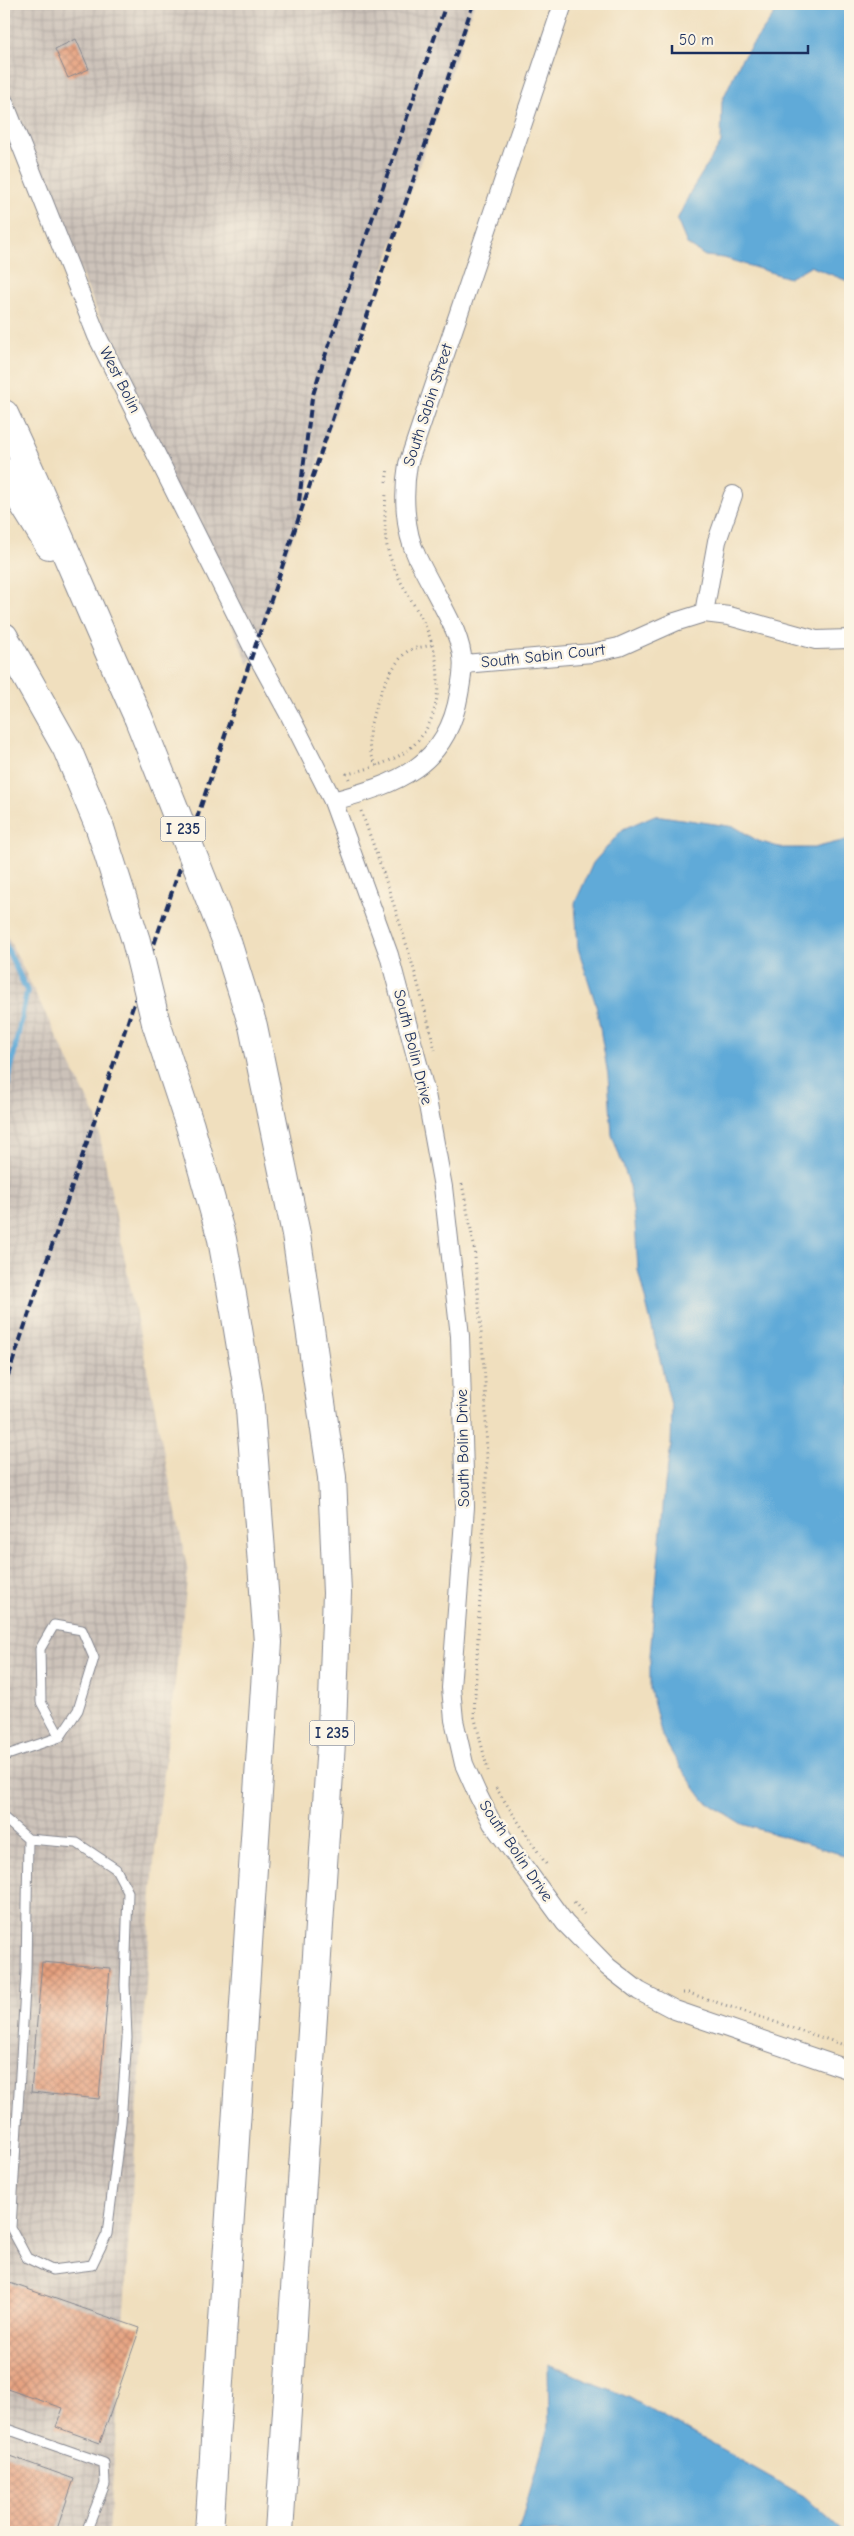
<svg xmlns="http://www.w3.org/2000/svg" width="854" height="2536" font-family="'Comic Neue',sans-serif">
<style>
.industrial{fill:url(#industrial-grid)}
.water{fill:#60aad8;stroke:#3e6c9b}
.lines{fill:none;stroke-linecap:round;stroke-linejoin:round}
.stream{stroke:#60aad8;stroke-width:5.5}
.building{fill:url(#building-cross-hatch)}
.lane-casing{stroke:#86878e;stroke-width:11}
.street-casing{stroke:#86878e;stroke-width:20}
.highway-casing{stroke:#86878e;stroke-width:30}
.path{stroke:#86878e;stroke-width:3;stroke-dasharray:1 4;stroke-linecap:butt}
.lane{stroke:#fff;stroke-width:9}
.street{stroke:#fff;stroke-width:18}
.highway{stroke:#fff;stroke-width:28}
.rail{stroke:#1b2f5e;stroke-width:4;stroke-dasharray:8 4;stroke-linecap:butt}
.highway-bridge-casing{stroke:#86878e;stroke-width:30;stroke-linecap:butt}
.highway-bridge{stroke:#fff;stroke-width:28}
.labels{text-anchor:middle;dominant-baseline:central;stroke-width:5;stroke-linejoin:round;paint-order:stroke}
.shield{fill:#fcf5e5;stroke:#5e6a86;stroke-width:1}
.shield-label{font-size:15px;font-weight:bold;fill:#1b2f5e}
.street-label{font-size:16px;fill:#1b2f5e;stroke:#fcf5e5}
</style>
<defs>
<pattern id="industrial-grid" width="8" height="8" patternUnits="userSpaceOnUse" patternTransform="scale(1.25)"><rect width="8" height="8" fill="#ccc2b9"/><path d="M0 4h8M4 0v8" fill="none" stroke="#afa7a1"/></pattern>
<pattern id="building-cross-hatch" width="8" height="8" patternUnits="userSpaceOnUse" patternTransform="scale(1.25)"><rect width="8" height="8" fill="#e6a07e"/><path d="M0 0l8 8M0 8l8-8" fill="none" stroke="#ba836a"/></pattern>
</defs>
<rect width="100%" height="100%" fill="#fcf5e5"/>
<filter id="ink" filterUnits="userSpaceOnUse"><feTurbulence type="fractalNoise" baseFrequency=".02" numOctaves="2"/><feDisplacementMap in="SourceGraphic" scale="10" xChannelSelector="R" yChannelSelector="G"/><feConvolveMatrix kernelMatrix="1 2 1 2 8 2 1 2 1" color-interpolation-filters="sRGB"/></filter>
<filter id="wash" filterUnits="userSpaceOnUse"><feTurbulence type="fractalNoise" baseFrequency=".0096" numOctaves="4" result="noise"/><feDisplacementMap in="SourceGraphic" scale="20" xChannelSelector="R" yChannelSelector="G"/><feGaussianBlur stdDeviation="1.12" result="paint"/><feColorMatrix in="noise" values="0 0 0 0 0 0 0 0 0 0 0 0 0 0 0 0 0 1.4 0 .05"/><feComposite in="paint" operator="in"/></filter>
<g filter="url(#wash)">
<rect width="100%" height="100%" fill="#f0dfbe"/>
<g class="industrial">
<path d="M4 4H474L249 665 4 94Z"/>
<path d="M4 929 96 1117 188 1572 155 1848 109 2532H4Z"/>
</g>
<g class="water">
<path d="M782 4H850V282L810 266 789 278 724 258 705 256 687 244 677 220 691 191 721 143 722 101 741 60Z"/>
<path d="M655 815 735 827 758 841 782 848H814L850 839V1857L742 1824 705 1801 680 1767 662 1736 650 1689V1655L665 1484 671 1446 672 1409 638 1270 635 1222 628 1180 612 1135 608 1075 596 1005 578 948 575 903 593 863 623 829Z"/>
<path d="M548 2364 630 2398 804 2496 844 2532H518L549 2425Z"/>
</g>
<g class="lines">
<path class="stream" d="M4 942 27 991 4 1102"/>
</g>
<g id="blocks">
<g class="building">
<path d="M76 39 89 69 68 78 55 49Z"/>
<path d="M42 1962 110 1968 99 2099 31 2092Z"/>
<path d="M4 2281 140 2328 100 2443 56 2427 63 2408 4 2388Z"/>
<path d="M4 2454 74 2479 56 2532H4Z"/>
</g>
</g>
</g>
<g filter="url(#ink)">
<use href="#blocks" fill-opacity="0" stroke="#86878e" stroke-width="1"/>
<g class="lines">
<defs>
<g id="lane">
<path d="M4 1756 60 1737 78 1710 94 1658 82 1630 54 1625 40 1649 41 1702 60 1737"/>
<path d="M4 1818 28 1839 77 1843 116 1869 128 1892 125 1985 127 2038 121 2122 107 2234 92 2265 52 2270 27 2258 11 2228 26 1972 28 1839"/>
<path d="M4 2428 104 2463 105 2484 86 2532"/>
</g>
<g id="street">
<path d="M4 102 97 336 254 650 290 716 333 801 389 955 426 1094 443 1187 460 1336 465 1507 451 1688 454 1720 464 1764 477 1793 492 1823 565 1923 608 1967 639 1991 675 2010 850 2070"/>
<path d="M704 613 717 541 733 495"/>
<path d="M464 664 592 653 619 647 675 622 704 613 729 616 816 640 850 639"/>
<path d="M333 801C397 784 447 766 459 694 464 668 465 656 455 631 444 606 429 582 417 557 404 530 403 493 408 464L563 4"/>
</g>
<g id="highway">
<path d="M4 414C51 514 92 616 138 717"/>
<path d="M4 472 49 545"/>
<path d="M4 637 67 749 100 828"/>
<path d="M227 942 253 1026 296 1234 332 1477 337 1593 332 1728 279 2532"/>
<path d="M156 1023 190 1126 222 1239 235 1311 249 1396 268 1642 209 2532"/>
</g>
</defs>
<use href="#lane" class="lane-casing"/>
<use href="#street" class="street-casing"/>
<use href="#highway" class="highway-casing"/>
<g class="path">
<path d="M386 482 388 468"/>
<path d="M377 766C372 757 369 750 369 740 368 719 390 660 410 650 416 647 425 647 432 645"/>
<path d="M349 779 347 774C364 770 381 765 397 757 444 732 446 671 426 628 415 603 397 581 389 554 383 536 385 512 386 493"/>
<path d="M361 811C390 889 416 969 435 1050"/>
<path d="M462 1184 474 1245 485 1380 487 1460 474 1715 488 1771"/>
<path d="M496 1788 546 1864"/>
<path d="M574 1902 584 1914"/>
<path d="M683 1993H689L850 2047"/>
</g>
<use href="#lane" class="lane"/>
<use href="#street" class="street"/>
<use href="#highway" class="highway"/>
<g class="rail">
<path d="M299 501 312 398 323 362 446 4"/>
<path d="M4 1387 473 4"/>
</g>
<defs>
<g id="highway-bridge">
<path d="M138 717 227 942"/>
<path d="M100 828 136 941 156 1023"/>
</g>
</defs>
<use href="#highway-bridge" class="highway-bridge-casing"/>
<use href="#highway-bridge" class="highway-bridge"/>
</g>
</g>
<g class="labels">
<g class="shield">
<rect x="160.5" y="816.5" width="45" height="25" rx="4"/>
<rect x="309.5" y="1720.5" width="45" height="25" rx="4"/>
</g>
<g class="shield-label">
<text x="183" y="829">I 235</text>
<text x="332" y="1733">I 235</text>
</g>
<g class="street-label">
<text transform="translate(120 380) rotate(63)">West Bolin</text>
<text transform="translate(428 405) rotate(-72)">South Sabin Street</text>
<text transform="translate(543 656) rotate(-6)">South Sabin Court</text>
<text transform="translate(413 1047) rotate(76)">South Bolin Drive</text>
<text transform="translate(463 1448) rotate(-91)">South Bolin Drive</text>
<text transform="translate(516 1851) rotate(56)">South Bolin Drive</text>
</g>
</g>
<rect width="854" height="2536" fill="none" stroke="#fcf5e5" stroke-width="20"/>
<path d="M672 45v8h136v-8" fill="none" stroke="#1b2f5e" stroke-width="2.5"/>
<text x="679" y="45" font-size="15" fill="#1b2f5e" stroke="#fcf5e5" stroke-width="4" paint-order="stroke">50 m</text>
</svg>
